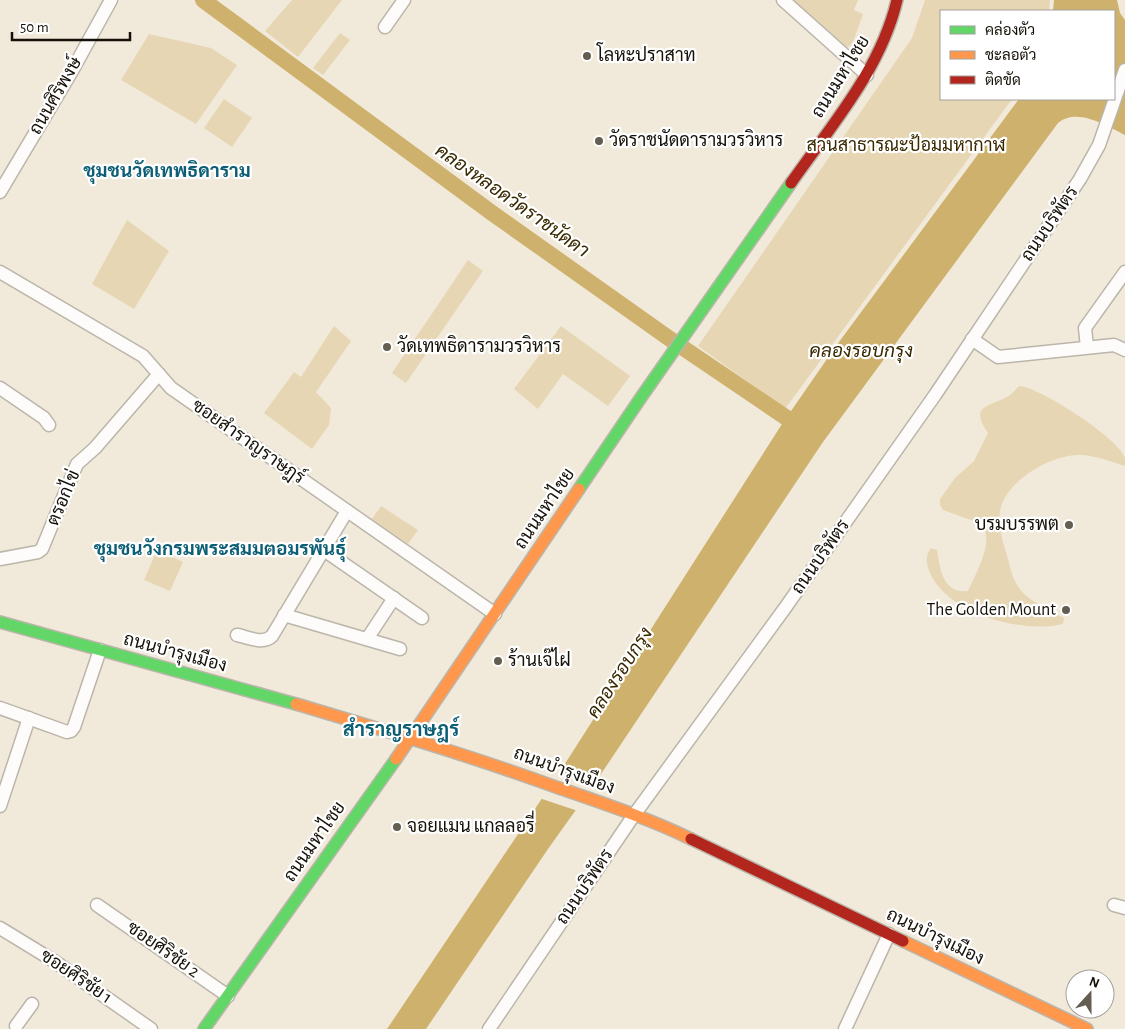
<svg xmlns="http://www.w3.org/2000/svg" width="1125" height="1029" font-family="'Alegreya Sans',Sarabun,sans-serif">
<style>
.green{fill:#e7d6b3}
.water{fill:#ceb16c}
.pier{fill:#f1eadb}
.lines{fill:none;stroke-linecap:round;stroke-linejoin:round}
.canal{stroke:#ceb16c;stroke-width:16}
.street-casing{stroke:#bbb5aa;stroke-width:15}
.fast-casing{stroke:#bbb5aa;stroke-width:14}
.slow-casing{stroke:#bbb5aa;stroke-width:14}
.jam-casing{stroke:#bbb5aa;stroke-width:14}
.street{stroke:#fdfcfa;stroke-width:12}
.fast{stroke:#63d668;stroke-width:11}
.slow{stroke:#ff974d;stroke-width:11}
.jam{stroke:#b3261e;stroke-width:11}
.poi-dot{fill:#635d52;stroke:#fff;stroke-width:2}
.labels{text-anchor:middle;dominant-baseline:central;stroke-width:4.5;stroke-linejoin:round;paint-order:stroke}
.poi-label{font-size:18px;fill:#161108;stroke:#fff;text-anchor:start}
.street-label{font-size:18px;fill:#161108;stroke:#fff}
.park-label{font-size:18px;fill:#3a2a02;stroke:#fff}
.neighbourhood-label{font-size:19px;font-weight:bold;fill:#0c5e75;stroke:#fff}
.water-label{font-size:19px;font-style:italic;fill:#392901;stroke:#fff}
.quarter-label{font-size:20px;font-weight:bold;fill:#0c5e75;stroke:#fff}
</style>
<rect width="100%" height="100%" fill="#f1eadb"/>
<g class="green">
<path d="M292 0H342L298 57 265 31Z"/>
<path d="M794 0H858L854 10 863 14 852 45 847 47Z"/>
<path d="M925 0H1050L1049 11H941V99H1012L785 409 698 346 912 38Z"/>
<path d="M340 33 350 40 323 75 313 68Z"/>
<path d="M149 34 211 48 237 65 196 124 121 80Z"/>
<path d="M224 99 252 118 232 147 204 128Z"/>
<path d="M127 220 169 251 134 309 92 284Z"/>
<path d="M468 260 483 271 406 383 392 373Z"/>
<path d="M334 326 351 341 316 392 331 408 329 425 312 449 264 413 294 372 301 377Z"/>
<path d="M561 326 630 376 608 406 563 374 538 409 514 389Z"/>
<path d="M1019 386C1038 386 1120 439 1125 458 1125 461 1125 463 1125 466 1111 462 1095 455 1080 455 1052 454 1005 481 1000 511 998 524 1001 536 1005 549 1009 561 1011 577 1019 588 1029 602 1050 610 1064 618L1063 624C1022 634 948 614 930 573 926 563 925 556 931 548L937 550C940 569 943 594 968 591 975 575 998 536 979 523L943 510 940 505V499L955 478 974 461 988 433C967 403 993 407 1010 395 1013 393 1016 389 1019 386Z"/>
<path d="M381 506 418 530 408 544 372 519Z"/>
<path d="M157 550 183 562 170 591 144 580Z"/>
</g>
<path class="water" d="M1054 0H1117L1120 13 1125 20V135C1106 126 1078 107 1058 123L823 442 595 783 548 849 426 1029H387L561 770 782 424 836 346 1019 99H1114V11H1053Z"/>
<path class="pier" d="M557 771 596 785 578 811 539 798Z"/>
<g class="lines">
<path class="canal" d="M203 0 492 213 670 339 803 429"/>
<defs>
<g id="street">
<path d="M783 0 867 75"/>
<path d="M385 27 404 0"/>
<path d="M0 192 72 71 111 0"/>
<path d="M0 272 143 356 171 388 495 614"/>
<path d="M972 339 998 357 1114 345 1125 350"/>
<path d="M1087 347 1085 328 1125 272"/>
<path d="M0 388 44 418 49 425"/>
<path d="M324 550 422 618"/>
<path d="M0 559 38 552 42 549 77 464 95 448 159 374"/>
<path d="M284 615 400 649"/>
<path d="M237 635C248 637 263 645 272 636L347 511"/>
<path d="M367 639 394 598"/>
<path d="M0 708 67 732 71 731 74 727 100 650"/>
<path d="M0 806 29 718"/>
<path d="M97 905 228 996"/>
<path d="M1114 905 1125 908"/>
<path d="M0 928 54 961 151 1029"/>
<path d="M16 1026 32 1004"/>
<path d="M489 1029 634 815 785 608 935 395 1080 179 1099 145 1125 70"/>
<path d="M845 1029 889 934"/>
</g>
<g id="fast">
<path d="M579 489 642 396 791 183"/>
<path d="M0 622 296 704"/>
<path d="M204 1029 396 759"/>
</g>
<g id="slow">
<path d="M296 704C383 730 471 756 556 787 602 803 648 818 691 839"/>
<path d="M396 759 579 489"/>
<path d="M903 941 1087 1029"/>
</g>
<g id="jam">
<path d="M791 183C831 126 881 69 897 0"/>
<path d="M691 839 903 941"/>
</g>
</defs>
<use href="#street" class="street-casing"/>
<use href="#fast" class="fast-casing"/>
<use href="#slow" class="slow-casing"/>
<use href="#jam" class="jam-casing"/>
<use href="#street" class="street"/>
<use href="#fast" class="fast"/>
<use href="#slow" class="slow"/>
<use href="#jam" class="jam"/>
</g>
<g class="poi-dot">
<circle cx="587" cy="56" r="5"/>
<circle cx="599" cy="141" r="5"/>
<circle cx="387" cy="347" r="5"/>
<circle cx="1069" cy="525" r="5"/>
<circle cx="1066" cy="610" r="5"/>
<circle cx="498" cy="661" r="5"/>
<circle cx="397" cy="827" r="5"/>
</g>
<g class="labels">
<g class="poi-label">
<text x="597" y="56">โลหะปราสาท</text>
<text x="609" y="141">วัดราชนัดดารามวรวิหาร</text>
<text x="397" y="347">วัดเทพธิดารามวรวิหาร</text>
<text x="1059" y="525" text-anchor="end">บรมบรรพต</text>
<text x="1056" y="610" text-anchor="end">The Golden Mount</text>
<text x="508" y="661">ร้านเจ๊ไฝ</text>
<text x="407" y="827">จอยแมน แกลลอรี่</text>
</g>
<g class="street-label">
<text transform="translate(841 77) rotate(-58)">ถนนมหาไชย</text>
<text transform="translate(56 96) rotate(-60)">ถนนศิริพงษ์</text>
<text transform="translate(1050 224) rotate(-56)">ถนนบริพัตร</text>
<text transform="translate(248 442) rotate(35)">ซอยสำราญราษฎร์</text>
<text transform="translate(64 498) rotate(-67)">ตรอกไข่</text>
<text transform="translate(545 509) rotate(-56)">ถนนมหาไชย</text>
<text transform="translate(821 557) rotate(-55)">ถนนบริพัตร</text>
<text transform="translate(175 653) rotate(15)">ถนนบำรุงเมือง</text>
<text transform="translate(564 771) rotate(20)">ถนนบำรุงเมือง</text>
<text transform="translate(315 842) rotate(-55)">ถนนมหาไชย</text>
<text transform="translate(585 887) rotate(-56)">ถนนบริพัตร</text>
<text transform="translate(935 937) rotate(26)">ถนนบำรุงเมือง</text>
<text transform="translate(163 950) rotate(35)">ซอยศิริชัย 2</text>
<text transform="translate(76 977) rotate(34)">ซอยศิริชัย 1</text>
</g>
<g class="park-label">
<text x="906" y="146">สวนสาธารณะป้อมมหากาฬ</text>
</g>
<g class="neighbourhood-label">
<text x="167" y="171">ชุมชนวัดเทพธิดาราม</text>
<text x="220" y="549">ชุมชนวังกรมพระสมมตอมรพันธุ์</text>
</g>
<g class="water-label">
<text transform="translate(512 201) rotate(35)">คลองหลอดวัดราชนัดดา</text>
<text x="861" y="351">คลองรอบกรุง</text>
<text transform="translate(620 673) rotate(-57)">คลองรอบกรุง</text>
</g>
<g class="quarter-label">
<text x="401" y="730">สำราญราษฎร์</text>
</g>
</g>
<rect x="940" y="10" width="175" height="90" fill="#ffffff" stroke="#a2a09c"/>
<rect x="950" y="26" width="25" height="8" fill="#63d668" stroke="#a2a09c"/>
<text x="985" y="35" font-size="15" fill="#161108">คล่องตัว</text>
<rect x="950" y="51" width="25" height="8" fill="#ff974d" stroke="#a2a09c"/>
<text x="985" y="60" font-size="15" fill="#161108">ชะลอตัว</text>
<rect x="950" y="76" width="25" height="8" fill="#b3261e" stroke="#a2a09c"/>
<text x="985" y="85" font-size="15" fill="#161108">ติดขัด</text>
<g transform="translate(1090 994) rotate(21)"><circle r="24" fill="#ffffff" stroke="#a2a09c"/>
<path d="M0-4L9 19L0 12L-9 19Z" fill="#635d52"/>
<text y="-8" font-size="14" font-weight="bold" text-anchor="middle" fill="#161108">N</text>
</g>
<path d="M12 32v8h118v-8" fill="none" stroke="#161108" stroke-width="2.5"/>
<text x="20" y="32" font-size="15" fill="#161108" stroke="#ffffff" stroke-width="4" paint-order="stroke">50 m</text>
</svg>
